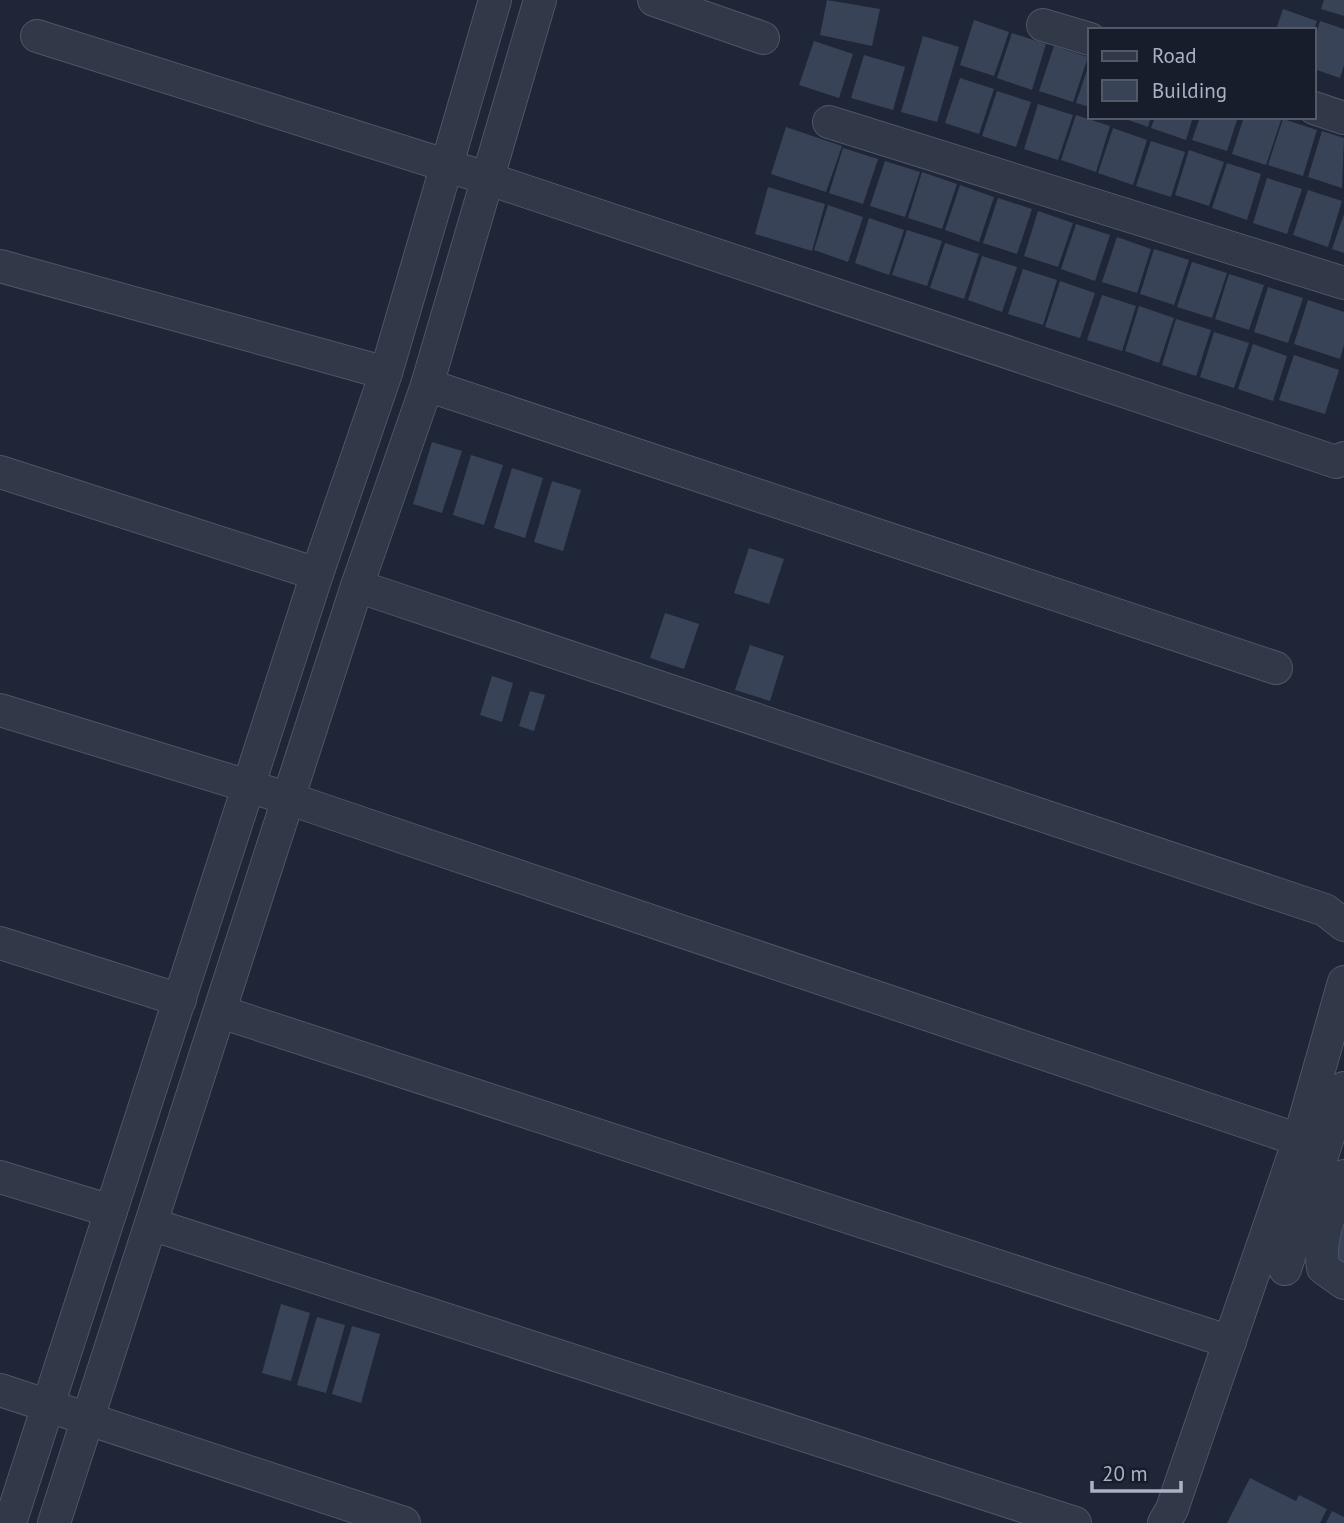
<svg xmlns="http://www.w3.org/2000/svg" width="1344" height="1523" font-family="'PT Sans',sans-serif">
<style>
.building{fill:#394358}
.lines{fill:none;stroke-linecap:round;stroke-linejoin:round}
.minor-casing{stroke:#4f5565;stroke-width:34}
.minor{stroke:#313847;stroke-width:32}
</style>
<rect width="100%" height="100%" fill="#1e2637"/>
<g class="building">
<path d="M827 0 880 9 872 46 820 35Z"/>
<path d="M1324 0H1344V16L1321 9Z"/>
<path d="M1283 9 1317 21 1314 30H1276Z"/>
<path d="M974 20 1009 32 994 76 960 65Z"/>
<path d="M1320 21 1344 29V65L1340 78 1314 69V40Z"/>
<path d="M1012 33 1046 44 1032 90 997 78Z"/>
<path d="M923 36 959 47 937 122 901 112Z"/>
<path d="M814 41 853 54 839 98 799 85Z"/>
<path d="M1054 46 1088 57 1073 102 1039 91Z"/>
<path d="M864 55 905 67 893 110 851 98Z"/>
<path d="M1090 61V107L1076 103Z"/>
<path d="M960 78 994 89 979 134 945 123Z"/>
<path d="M997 91 1031 102 1016 147 982 136Z"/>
<path d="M1038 104 1073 115 1058 160 1024 149Z"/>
<path d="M1076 115 1110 126 1096 172 1061 160Z"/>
<path d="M1120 117H1151L1148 127Z"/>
<path d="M1155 117H1193L1186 140 1151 128Z"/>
<path d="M1200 117H1238L1227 151 1192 140Z"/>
<path d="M1244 117 1281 120 1266 165 1232 154Z"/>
<path d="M1283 119 1317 130 1303 176 1268 165Z"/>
<path d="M786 127 842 146 826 192 771 174Z"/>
<path d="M1113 128 1147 140 1133 185 1098 173Z"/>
<path d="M1322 131 1344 138 1342 188 1308 177Z"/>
<path d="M1151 141 1185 152 1171 197 1136 186Z"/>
<path d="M843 148 878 159 863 204 829 193Z"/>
<path d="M1189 150 1224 162 1209 206 1175 195Z"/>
<path d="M885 161 920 172 905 217 870 206Z"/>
<path d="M1227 163 1261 174 1247 220 1212 208Z"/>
<path d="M922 172 957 184 942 229 908 218Z"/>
<path d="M1267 178 1302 189 1287 234 1253 223Z"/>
<path d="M960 185 994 197 979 242 945 230Z"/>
<path d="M768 187 825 204 812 251 755 234Z"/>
<path d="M1308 190 1342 201 1328 247 1293 235Z"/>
<path d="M998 198 1032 209 1017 254 983 243Z"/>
<path d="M828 205 863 217 848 262 814 250Z"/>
<path d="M1038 211 1073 223 1058 267 1024 256Z"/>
<path d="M1344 214V253L1332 249Z"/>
<path d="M869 218 904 230 889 275 855 263Z"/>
<path d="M1076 224 1110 235 1095 281 1061 269Z"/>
<path d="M907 230 942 241 927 286 892 275Z"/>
<path d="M1117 237 1151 249 1137 293 1102 282Z"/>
<path d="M945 243 979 254 964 299 930 288Z"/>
<path d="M1154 249 1189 260 1174 305 1140 294Z"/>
<path d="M982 256 1017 267 1002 312 968 300Z"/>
<path d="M1192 262 1227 273 1212 318 1177 307Z"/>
<path d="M1023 269 1057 280 1043 325 1008 314Z"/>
<path d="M1229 274 1264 285 1249 330 1215 319Z"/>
<path d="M1060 281 1095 293 1080 338 1045 327Z"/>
<path d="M1268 287 1303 298 1288 343 1254 332Z"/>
<path d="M1102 295 1136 306 1122 351 1087 340Z"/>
<path d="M1308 300 1344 312V345L1340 359 1294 344Z"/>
<path d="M1139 306 1174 318 1159 363 1125 351Z"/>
<path d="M1176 319 1211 330 1196 376 1162 365Z"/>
<path d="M1214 332 1249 343 1234 388 1200 377Z"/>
<path d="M1253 344 1287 356 1273 401 1238 389Z"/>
<path d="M1294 355 1339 370 1325 414 1279 400Z"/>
<path d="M432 442 462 451 442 513 413 504Z"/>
<path d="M471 455 503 465 484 525 453 515Z"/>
<path d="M512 468 543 478 525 538 494 528Z"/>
<path d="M552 481 581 490 563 551 534 542Z"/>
<path d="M749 548 784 559 769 604 734 593Z"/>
<path d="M665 613 699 624 684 669 650 658Z"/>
<path d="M750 645 784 656 770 701 735 690Z"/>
<path d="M492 676 513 683 502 722 480 715Z"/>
<path d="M530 691 545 695 534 731 519 726Z"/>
<path d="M1344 1216V1268L1324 1262Z"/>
<path d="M281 1304 310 1313 291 1381 262 1373Z"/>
<path d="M317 1317 345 1325 326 1393 297 1385Z"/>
<path d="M352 1326 380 1334 361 1403 332 1394Z"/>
<path d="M1250 1478 1296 1501 1299 1495 1327 1509 1320 1523H1227Z"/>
<path d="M1332 1511 1344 1517V1523H1326Z"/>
</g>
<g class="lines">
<defs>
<g id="minor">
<path d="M654 0 763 38"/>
<path d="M1043 25 1090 39"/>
<path d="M37 36 486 178 1336 462 1344 458"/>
<path d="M1314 108 1344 118"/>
<path d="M829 122 1344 283"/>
<path d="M0 266 386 373"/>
<path d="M427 385 1276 668"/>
<path d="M0 472 317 574"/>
<path d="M357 586 1325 910 1344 925"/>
<path d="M0 710 290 799 1299 1140"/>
<path d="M0 943 180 1000"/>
<path d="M221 1012 1230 1342"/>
<path d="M1344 1176C1333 1206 1318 1236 1323 1268L1344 1283"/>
<path d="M0 1177 111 1211"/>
<path d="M151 1224 1075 1523"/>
<path d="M1285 1269 1344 1088"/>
<path d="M0 1390 404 1523"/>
<path d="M10 1523 317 574 386 373 495 0"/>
<path d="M54 1523 357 586 427 385 540 0"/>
<path d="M1164 1523 1172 1509 1299 1140 1344 982"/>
</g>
</defs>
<use href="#minor" class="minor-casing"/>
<use href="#minor" class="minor"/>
</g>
<rect x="1088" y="28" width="228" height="91" fill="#171d2b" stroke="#525969" stroke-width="2"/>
<rect x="1102" y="51" width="35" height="10" fill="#313847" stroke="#525969" stroke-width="2"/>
<text x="1152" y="63" font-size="21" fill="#abb2c5">Road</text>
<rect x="1102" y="80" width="35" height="21" fill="#394358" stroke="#525969" stroke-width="2"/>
<text x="1152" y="98" font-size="21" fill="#abb2c5">Building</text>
<path d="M1092 1481v10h89v-10" fill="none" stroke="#abb2c5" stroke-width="3.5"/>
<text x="1102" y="1481" font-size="21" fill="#abb2c5" stroke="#171d2b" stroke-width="5" paint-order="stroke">20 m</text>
</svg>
